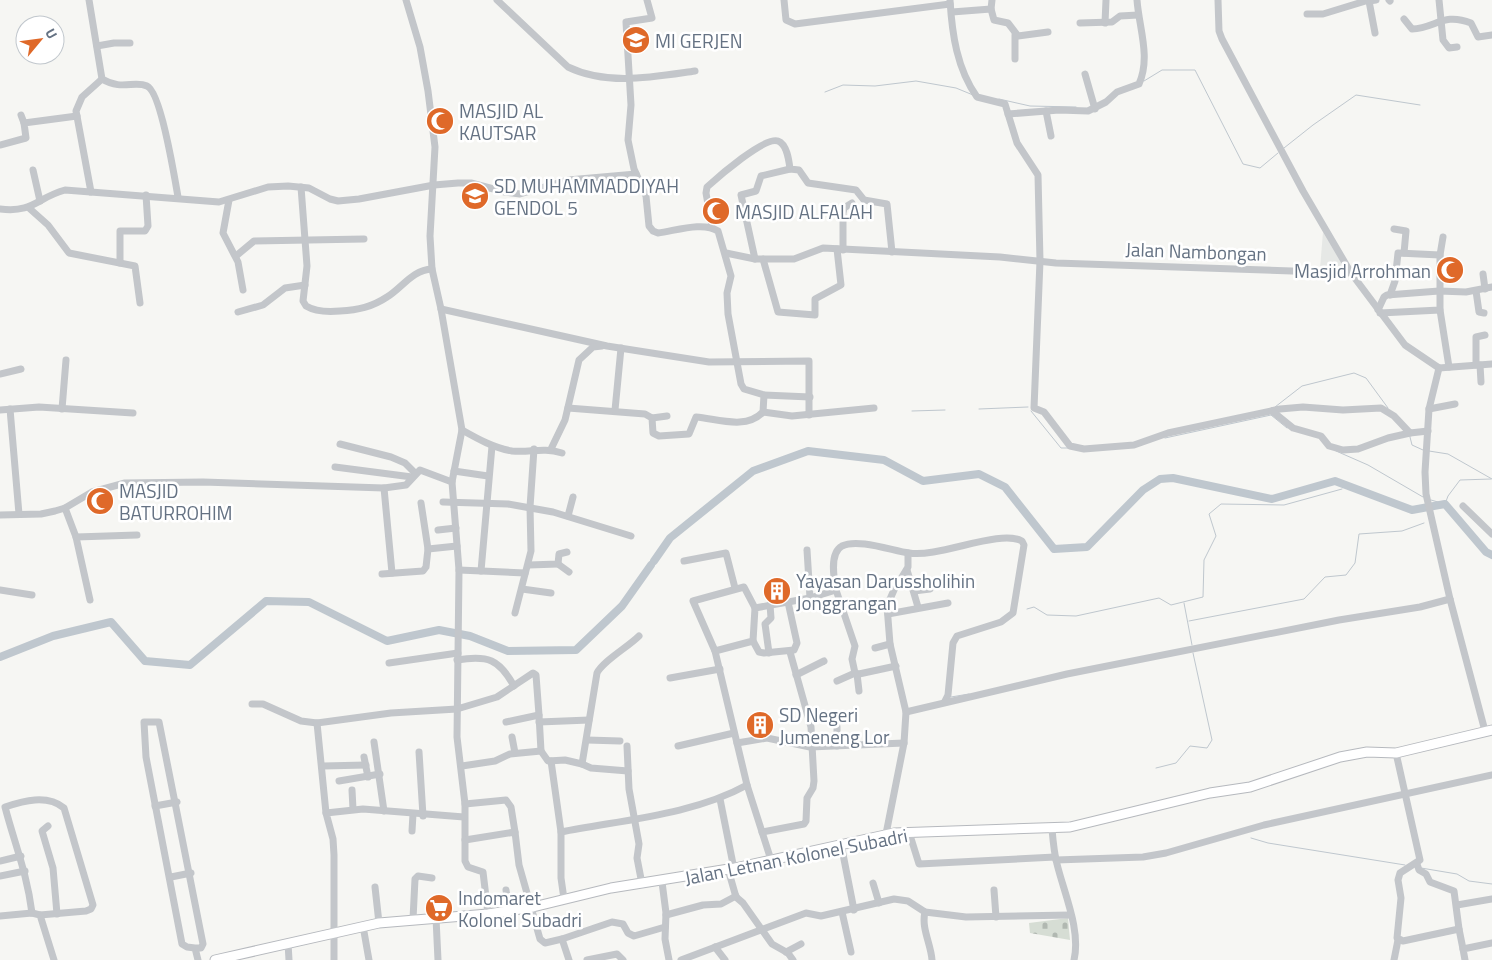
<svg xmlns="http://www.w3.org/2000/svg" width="1492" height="960" font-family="'Titillium Web',sans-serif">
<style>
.built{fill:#e6e8e6}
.cemetery{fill:url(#cemetery-stones)}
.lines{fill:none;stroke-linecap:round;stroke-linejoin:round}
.stream{stroke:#bfc7ce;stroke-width:1}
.river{stroke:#bfc7ce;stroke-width:8}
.major-casing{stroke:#b6b9be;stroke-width:11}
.minor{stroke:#c3c6ca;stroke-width:7}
.major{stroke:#fff;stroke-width:9}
.labels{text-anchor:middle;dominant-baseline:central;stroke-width:5;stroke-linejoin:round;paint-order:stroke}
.poi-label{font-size:19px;fill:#657283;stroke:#fff;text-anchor:start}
.street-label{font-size:19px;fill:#657283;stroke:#fff}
</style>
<defs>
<pattern id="cemetery-stones" width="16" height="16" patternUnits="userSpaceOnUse" patternTransform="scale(1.25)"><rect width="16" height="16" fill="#d6ddd4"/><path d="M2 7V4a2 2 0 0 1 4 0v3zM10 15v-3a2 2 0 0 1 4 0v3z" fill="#b1b8b1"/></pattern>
</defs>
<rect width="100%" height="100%" fill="#f6f6f3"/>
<path class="built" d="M1323 232 1343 266 1344 269 1341 271 1320 269Z"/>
<path class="cemetery" d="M1068 918 1070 940 1030 933 1029 923Z"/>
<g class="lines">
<g class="stream">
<path d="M1144 81 1162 70H1195L1243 164 1260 168 1278 153"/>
<path d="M825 92 843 85 875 86 916 81 956 88 973 95"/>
<path d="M999 99 1030 106 1076 107"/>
<path d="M1284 148 1313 125 1356 95 1420 105"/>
<path d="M1275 407 1302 386 1354 373 1366 378 1388 408"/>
<path d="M979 409 1028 407"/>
<path d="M912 411 945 410"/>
<path d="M1031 411 1061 448H1069"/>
<path d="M1410 437 1412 445 1423 450"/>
<path d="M1165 438 1271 415 1287 428"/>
<path d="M1336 451 1368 465 1423 497"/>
<path d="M1429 451 1448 454 1492 479"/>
<path d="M1431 500 1445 504 1448 496 1460 480 1491 479"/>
<path d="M1184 603 1192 645"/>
<path d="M1027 609 1034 607 1047 615 1076 616 1159 598 1171 605 1203 597 1204 560 1216 536 1209 514 1221 504 1284 505 1342 489"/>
<path d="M1189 621 1304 599 1325 577 1346 575 1355 563 1359 534 1402 531 1424 523"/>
<path d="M951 697 969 694"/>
<path d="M1156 768 1176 763 1190 746 1207 748 1212 740 1193 653"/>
<path d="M1251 838 1268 843 1405 865"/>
<path d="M1421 868 1457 874 1469 881 1492 884"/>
</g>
<g class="river">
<path d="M654 561 670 538 753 471 808 451 884 460 923 481 979 474 1005 487 1054 549 1087 547 1143 490 1160 479 1173 478 1272 499 1335 481 1412 510 1445 504 1486 552 1492 555"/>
<path d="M0 657 53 636 111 622 145 661 190 665 266 601 309 602 387 641 439 630 470 636 508 651 576 650 622 606 651 565"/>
</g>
<defs>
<path id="major" d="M215 960 379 923 488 914 533 907 611 888 735 868 894 833 1070 827 1210 793 1250 787 1340 757 1367 752 1396 753 1492 730"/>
</defs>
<use href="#major" class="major-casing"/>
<g class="minor">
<path d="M89 0 102 79C122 91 134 80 147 86 161 92 175 180 178 197"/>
<path d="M406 0 420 47 428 91 435 147 430 236 432 269 441 309 462 430 452 482 459 570 457 737 465 804V861L468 867 483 872 488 914"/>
<path d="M497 0 568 67C607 86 653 77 695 71"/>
<path d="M784 0 786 20 795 24 950 4"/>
<path d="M950 0C952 34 957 69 977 97L1005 104 1017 143 1038 175 1040 261 1034 408 1044 412 1070 446 1084 449 1134 445 1168 433 1280 409 1303 407 1343 410 1381 408 1394 416 1410 433 1428 431"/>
<path d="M1218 0 1219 31 1222 39 1303 191 1351 273 1405 345 1439 368"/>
<path d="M1389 0 1390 1"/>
<path d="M1439 0 1443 40 1449 48 1457 47"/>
<path d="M991 9 994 20 1008 23 1018 36 1048 32"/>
<path d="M952 12 991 9 992 0"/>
<path d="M1307 14H1323L1369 0"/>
<path d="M1404 19 1412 29C1436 28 1443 12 1471 23L1478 37 1492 35"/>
<path d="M1080 23 1112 22 1120 16 1138 15"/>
<path d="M1105 23 1106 0"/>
<path d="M1375 33 1369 1 1376 0"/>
<path d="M97 46 114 43H130"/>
<path d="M1015 59V35"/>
<path d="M1085 74 1095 109"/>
<path d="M1046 111 1051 136"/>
<path d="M1008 114 1059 110 1088 111 1106 102 1117 92 1139 84C1151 57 1139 28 1137 0"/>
<path d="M21 115 24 123"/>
<path d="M0 145 26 138 24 123 77 116"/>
<path d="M33 170 40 201"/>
<path d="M301 187 307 266 303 301 306 306C316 312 329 312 340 311 358 310 372 307 387 297 403 287 412 270 432 269"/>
<path d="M91 192 76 111 82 97 102 79"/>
<path d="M229 200 223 233 238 262 243 290"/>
<path d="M29 208 48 225 69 253 135 266 140 303"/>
<path d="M0 209C34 213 36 198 65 190L219 202 268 187 288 186 309 188 330 199 338 201 359 199 434 185 458 183H471L505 192 520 194 568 180 636 174"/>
<path d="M712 227 706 193 707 187C718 177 765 136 778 141 787 144 789 161 790 169L799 170 808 183 856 190 864 200 887 204 892 252"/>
<path d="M1394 229 1406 231 1404 253"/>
<path d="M843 250V213L844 208 852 203"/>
<path d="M726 253 755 259H794L823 248 1000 257 1056 263 1351 273"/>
<path d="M236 256 254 241 364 239"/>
<path d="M755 259 741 195 756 191 761 176 790 169"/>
<path d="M763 259 778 312 815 315V299L841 285 837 249"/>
<path d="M120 263V231H145L148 226 146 195"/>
<path d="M1483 274 1485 289"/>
<path d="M1476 291 1479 312 1484 313"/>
<path d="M1390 295 1395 281 1398 253 1440 255"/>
<path d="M441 309 607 346 709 362 809 361V415"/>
<path d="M1378 310 1384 297 1387 295 1439 291 1466 292 1492 287"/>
<path d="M1440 310 1449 367"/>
<path d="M238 312 263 305 285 288 305 285"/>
<path d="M1380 313 1440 310V255L1443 237"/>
<path d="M1476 365V337L1485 335"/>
<path d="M1480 365 1481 382"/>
<path d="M1439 368 1429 409 1425 472 1426 494 1450 599 1485 731"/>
<path d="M1439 368 1492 364"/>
<path d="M0 374 21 369"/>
<path d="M764 395 810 397"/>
<path d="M568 408 645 414 652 418 653 433 659 436 689 434 696 417C718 419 746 430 763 412L764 395 744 389 741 384 728 314 727 293 731 276 718 231C703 221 675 231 658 233L653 231 649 226 646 196 634 169 628 140 631 105 626 22 652 18 647 0"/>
<path d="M10 409 19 514"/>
<path d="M62 409 66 360"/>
<path d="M1429 409 1455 404"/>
<path d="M0 410 39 407 133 413"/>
<path d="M615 410 621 348"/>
<path d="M1272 411 1293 428 1321 436 1329 446 1343 450 1358 449 1388 438 1410 433"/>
<path d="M763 412 792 416 874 408"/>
<path d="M652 418 667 416"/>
<path d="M462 430C478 439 494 448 512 451 530 453 542 447 562 453"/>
<path d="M340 444 391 457 405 463 415 473"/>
<path d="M551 449 565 420 579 360 593 347 602 346"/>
<path d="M335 467 412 477"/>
<path d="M454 471 488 476"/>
<path d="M384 488 392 573"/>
<path d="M443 502 508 504 553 512 631 536"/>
<path d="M421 503 428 549"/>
<path d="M1463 506 1492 534"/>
<path d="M65 508 76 537 90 600"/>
<path d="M0 515 41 514 55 511 65 508 92 492 125 483 203 482 384 488 406 485 420 470 452 482"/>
<path d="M568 516 573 497"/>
<path d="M438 530 456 528"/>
<path d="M76 537 137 535"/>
<path d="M807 550 810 598"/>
<path d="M684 561 726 553 735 588"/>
<path d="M558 564 569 572"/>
<path d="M529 565 558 564 559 554 567 552"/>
<path d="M459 570 525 573"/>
<path d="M907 570 918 607"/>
<path d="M481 571 492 446"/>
<path d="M382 574 423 571 426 567 428 549 457 546"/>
<path d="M522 589 551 593"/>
<path d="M0 590 32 595"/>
<path d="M836 590C834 579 829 553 842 546 858 538 893 551 909 553 939 558 999 529 1022 541L1024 545 1013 613 1001 622 957 636 953 643 948 695 945 701"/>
<path d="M914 591 930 589"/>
<path d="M755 608 744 587 693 601 715 651 747 785 771 860"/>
<path d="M515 613 531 551 530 507 534 449"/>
<path d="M888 614 948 603"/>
<path d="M753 641 759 652 764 653 794 650 797 643 788 602"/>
<path d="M875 648 890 644"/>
<path d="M715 651 753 641 755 608 810 598 836 590 855 646 852 659 855 673 859 674 896 666"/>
<path d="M769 653 765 624 771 618 770 605"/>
<path d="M457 660C488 655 499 659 514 686"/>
<path d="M389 663 458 653"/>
<path d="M857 674 859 691"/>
<path d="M796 675 824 661"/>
<path d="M670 678 720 669"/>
<path d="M837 681 855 673"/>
<path d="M252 704H263L301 721 317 723 391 713 457 709 497 697 533 673 536 675 539 715"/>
<path d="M906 712 1067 674 1339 620 1420 607 1450 599"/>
<path d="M506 722 539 715 541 751"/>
<path d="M539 722 589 720"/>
<path d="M317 723 326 813"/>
<path d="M837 727V746"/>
<path d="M512 737 515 753"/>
<path d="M587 740 620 741"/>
<path d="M374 742 384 811"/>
<path d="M737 743 767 738 810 747 904 743"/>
<path d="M627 746 629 789 639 844 637 858 642 884"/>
<path d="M678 746 734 733"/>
<path d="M419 752 423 816"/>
<path d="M1396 753 1420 860 1400 873 1398 880 1401 898 1397 938 1403 941 1459 929 1463 949"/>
<path d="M364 757 368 777"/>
<path d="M551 761 561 832"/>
<path d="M582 764 591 768 628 771"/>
<path d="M323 766 366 765"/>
<path d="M462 766 495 761 510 754 541 751 548 761 565 760 582 764 597 673C603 661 628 647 639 636"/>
<path d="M339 781 380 774"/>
<path d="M352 790 353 809"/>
<path d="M720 799 734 869"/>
<path d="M465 804 506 800 511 807 515 832"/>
<path d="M155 806 177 802"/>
<path d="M48 826 42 831 53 868 57 914"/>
<path d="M1052 829C1053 841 1054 853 1057 864 1064 893 1081 930 1074 960"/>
<path d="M412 831 413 814"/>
<path d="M762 832 804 824 806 821 807 798 813 788 814 781 811 727 790 652"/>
<path d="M909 832 919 864 1055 857"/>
<path d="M886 834 904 743 906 712 890 644 887 606 894 590 908 567V553"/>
<path d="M465 840 515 832 519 865 540 939 545 943 562 939 569 960"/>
<path d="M841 844 854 910"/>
<path d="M1056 860 1143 857 1166 853 1264 825 1492 775"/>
<path d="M0 861 21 856"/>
<path d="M1417 864 1419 870 1426 874 1430 882 1454 891 1459 929"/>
<path d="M728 869 736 897 743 903 772 944 788 953 793 960"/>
<path d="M0 876 25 871"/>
<path d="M171 877 191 873"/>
<path d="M662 882 666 913 665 939 669 960"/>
<path d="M873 883 879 903"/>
<path d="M375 887 379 923"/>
<path d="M506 890 509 911"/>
<path d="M994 890 996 917"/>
<path d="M564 899 561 878V832C621 820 693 815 747 785"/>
<path d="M1457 905 1492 899"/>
<path d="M842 912 851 952"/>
<path d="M925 912C921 928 931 944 932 960"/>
<path d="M32 913C27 873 15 845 5 807 23 801 47 794 64 808L93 905 91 909 86 911 40 915"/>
<path d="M666 915 703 905 721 904 736 896"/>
<path d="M0 916 32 913 40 915 54 960"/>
<path d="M436 918 438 960"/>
<path d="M413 919 415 879 418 876 432 878"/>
<path d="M363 926 369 960"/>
<path d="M562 939 612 922 623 924 628 933 634 936 665 927"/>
<path d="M288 943 289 960"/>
<path d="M715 947 725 960"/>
<path d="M195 948H201L203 944 159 722H144L146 757 182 944 187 947 195 948 198 960"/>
<path d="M786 952 801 944"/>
<path d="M334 960V855L333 839 326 813 363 809 464 817"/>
<path d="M587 960 617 954 623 960"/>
<path d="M681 960 806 913 821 916 894 899 908 901 925 912 966 917 1070 915"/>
<path d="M1394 960 1398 940"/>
<path d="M1465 960 1463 949 1492 943"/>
</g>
<use href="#major" class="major"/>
</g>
<defs>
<symbol id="school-disc" viewBox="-11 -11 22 22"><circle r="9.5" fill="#df6929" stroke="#fff"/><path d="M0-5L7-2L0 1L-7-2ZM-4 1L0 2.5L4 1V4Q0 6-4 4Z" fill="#fff"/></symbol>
<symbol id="mosque-disc" viewBox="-11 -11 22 22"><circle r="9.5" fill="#df6929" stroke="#fff"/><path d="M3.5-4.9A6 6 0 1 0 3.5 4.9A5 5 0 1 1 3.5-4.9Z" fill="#fff"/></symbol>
<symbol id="building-disc" viewBox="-11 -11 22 22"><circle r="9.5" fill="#df6929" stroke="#fff"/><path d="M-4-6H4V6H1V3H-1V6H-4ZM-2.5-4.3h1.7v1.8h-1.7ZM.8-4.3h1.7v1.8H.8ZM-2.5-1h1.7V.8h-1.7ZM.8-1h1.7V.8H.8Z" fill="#fff"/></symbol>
<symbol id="supermarket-disc" viewBox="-11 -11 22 22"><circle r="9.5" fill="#df6929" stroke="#fff"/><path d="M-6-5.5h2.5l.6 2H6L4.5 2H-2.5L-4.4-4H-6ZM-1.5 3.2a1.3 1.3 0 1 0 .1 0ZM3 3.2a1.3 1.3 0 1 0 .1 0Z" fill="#fff"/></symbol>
</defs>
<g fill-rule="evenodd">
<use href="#school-disc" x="620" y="24" width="32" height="32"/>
<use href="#mosque-disc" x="424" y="105" width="32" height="32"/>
<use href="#school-disc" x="459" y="180" width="32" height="32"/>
<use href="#mosque-disc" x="700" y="195" width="32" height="32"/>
<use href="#mosque-disc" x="1434" y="254" width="32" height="32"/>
<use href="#mosque-disc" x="84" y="485" width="32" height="32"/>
<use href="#building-disc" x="761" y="575" width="32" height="32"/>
<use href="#building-disc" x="744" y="709" width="32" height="32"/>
<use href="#supermarket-disc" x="423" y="892" width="32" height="32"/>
</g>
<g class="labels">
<g class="poi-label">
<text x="655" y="40">MI GERJEN</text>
<text x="459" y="110">MASJID AL<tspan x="459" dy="22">KAUTSAR</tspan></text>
<text x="494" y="185">SD MUHAMMADDIYAH<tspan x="494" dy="22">GENDOL 5</tspan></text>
<text x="735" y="211">MASJID ALFALAH</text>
<text x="1431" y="270" text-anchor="end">Masjid Arrohman</text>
<text x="119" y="490">MASJID<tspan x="119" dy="22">BATURROHIM</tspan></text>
<text x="796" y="580">Yayasan Darussholihin<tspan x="796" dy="22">Jonggrangan</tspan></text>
<text x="779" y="714">SD Negeri<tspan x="779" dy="22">Jumeneng Lor</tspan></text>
<text x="458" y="897">Indomaret<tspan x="458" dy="22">Kolonel Subadri</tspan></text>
</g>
<g class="street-label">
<text transform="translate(1196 251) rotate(2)">Jalan Nambongan</text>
<text transform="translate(796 856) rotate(-11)">Jalan Letnan Kolonel Subadri</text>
</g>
</g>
<g transform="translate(40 40) rotate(61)"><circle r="24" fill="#ffffff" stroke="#c1c7cd"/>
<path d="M0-4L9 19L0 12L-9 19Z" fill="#df6929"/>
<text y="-8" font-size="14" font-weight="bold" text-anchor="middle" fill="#657283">U</text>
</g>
</svg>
